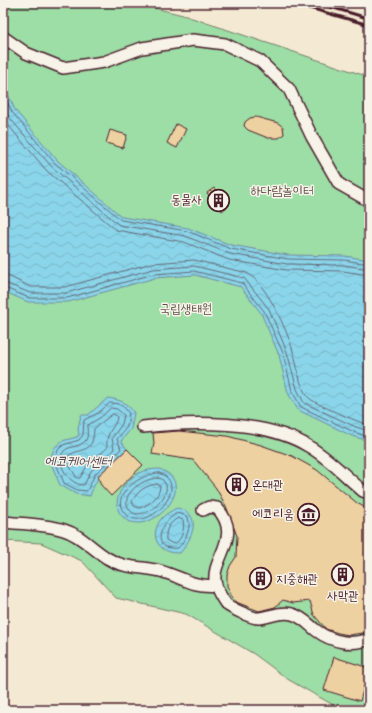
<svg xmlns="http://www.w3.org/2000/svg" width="372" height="713" font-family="Mynerve,'Poor Story',sans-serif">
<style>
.green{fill:#9ddda6;stroke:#747e68}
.water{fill:url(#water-waves);stroke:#708c9e}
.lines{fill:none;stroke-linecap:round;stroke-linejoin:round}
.shore{stroke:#646877;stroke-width:1}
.building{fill:#eed1a1;stroke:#4a1f2b}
.street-casing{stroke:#4a1f2b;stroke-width:14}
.street{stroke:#f7f3e8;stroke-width:11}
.rail{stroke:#4a1f2b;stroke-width:3}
.labels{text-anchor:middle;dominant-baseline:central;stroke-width:3;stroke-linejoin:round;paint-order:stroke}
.park-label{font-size:13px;fill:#5f4e4a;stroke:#f7f3e8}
.poi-label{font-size:13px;fill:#4a1f2b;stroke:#f7f3e8;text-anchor:end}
.water-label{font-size:14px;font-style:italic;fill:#5a4c5b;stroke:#f7f3e8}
</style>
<defs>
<pattern id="water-waves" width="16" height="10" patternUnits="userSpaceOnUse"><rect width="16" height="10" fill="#8ad5ea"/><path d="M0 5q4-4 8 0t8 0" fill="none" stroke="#79b6c9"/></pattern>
</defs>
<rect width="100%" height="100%" fill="#f4e9d3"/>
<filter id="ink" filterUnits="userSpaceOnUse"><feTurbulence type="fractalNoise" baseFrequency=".025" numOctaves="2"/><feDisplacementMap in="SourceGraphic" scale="8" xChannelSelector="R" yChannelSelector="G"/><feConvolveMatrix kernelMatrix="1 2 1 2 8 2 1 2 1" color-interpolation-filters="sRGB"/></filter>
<g filter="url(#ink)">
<path class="green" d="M3 3H134L183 15 369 77V710H339L335 706 289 680 254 654 186 614 116 598 82 561 41 543 3 541Z"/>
<g class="water">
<path d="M3 83 15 110 57 160 122 217 188 228 231 245 288 255 345 256 369 260V441L352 436 298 410 288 393 279 355 261 313 241 287 195 275 155 278 68 302H28L3 291Z"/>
<path d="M108 398C120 400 127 402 134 413L131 429 121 441 127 449C109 466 98 472 90 496L76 494 60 485 50 461 54 448 62 441 77 437 79 434 78 429 81 415H88Z"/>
<path d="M159 469C202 483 150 540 124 518 107 503 125 479 141 472 147 470 153 469 159 469Z"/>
<path d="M177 508C203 513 193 538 180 553 159 554 148 537 161 519 165 514 171 511 177 508Z"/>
</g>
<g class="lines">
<g class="shore">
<path d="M3 93 12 112 54 162 121 220 187 231 231 249 288 259 344 260 369 264"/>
<path d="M3 105 8 116 51 166 119 225 185 236 230 254 287 264 344 265 369 269"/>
<path d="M3 119 47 171 116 230 184 242 229 260 286 270 343 271 369 275"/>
<path d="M3 276 10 277 31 287H65L152 263 194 260 247 273C266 283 287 330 293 351 298 365 298 385 308 397 314 404 358 422 369 425"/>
<path d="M3 282 30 293H66L153 269 194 266 244 278 269 309 287 352 297 389 304 403 356 427 369 431"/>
<path d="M3 287 29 298H67L154 274 194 271 242 283 264 311 283 353 292 391 301 407 354 432 369 437"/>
<path d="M110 403C119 403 125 406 129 414L127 427 117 439 121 449 95 474 87 491 77 490 64 483 55 461 58 450 63 445 79 440 83 435 84 420 98 413Z"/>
<path d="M111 408 117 409 124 415 122 424 112 438 114 449 91 471 84 485C70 486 54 462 64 451 70 445 80 448 86 440 89 435 86 430 88 425L101 417Z"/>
<path d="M113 414 117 416C117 427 105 430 107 448L87 466 80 478H77L67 462 68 456C83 446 93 455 94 429Z"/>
<path d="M159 473C192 484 150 532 128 516 105 499 140 473 159 473Z"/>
<path d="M158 478 162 479 166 485C169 499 147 518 133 513 114 498 142 478 158 478Z"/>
<path d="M157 484 160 486C160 497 148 506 139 508L134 506 132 501C138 491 146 485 157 484Z"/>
<path d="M177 513 187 516C193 526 185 541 178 548 150 551 159 523 177 513Z"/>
<path d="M178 518 183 520C185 528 182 542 173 544L166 540C165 530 169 523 178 518Z"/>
</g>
</g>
<g class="building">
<path d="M256 117 278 123 283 127 284 134 279 138H268L248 130 244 126 245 122 250 118Z"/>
<path d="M176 124 186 129 177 148 167 143Z"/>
<path d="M110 130 127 135 123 148 106 143Z"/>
<path d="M214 188 228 206 222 211 207 193Z"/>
<path d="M179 431 227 436 261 445 292 456 317 470 357 503 369 510V632L349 635 338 633 326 629 314 615 310 601 293 603 283 600 275 607 259 611 236 602 231 595 227 586V575L230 566 236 557 237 536 226 506 216 488 193 460 152 454 154 443 153 433Z"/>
<path d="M127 449 143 465 111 496 101 485 98 476Z"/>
<path d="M334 657 369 668 360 701 324 690Z"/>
</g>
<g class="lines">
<defs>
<g id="street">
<path d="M3 37 26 53 63 68 104 62 142 48 193 40 225 44 260 61 289 89 312 137 339 184 369 201"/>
<path d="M143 427C191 421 266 420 308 446 329 458 345 476 363 491L369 493"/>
<path d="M203 510 209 507 217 508C245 538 208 560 216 585 217 590 223 600 226 604 231 608 253 619 259 618 270 617 281 611 292 614 303 617 309 625 317 631 332 642 352 646 369 639"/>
<path d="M3 522C23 524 45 524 64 530 81 535 92 549 107 558 124 569 141 566 160 571 180 576 194 588 215 585"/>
</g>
</defs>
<use href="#street" class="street-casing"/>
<use href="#street" class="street"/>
<g class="rail">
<path d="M292 3 369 25"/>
<path d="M317 3 364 17"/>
</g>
</g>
</g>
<defs>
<symbol id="building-ring" viewBox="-11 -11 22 22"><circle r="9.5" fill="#f7f3e8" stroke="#4a1f2b" stroke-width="1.5"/><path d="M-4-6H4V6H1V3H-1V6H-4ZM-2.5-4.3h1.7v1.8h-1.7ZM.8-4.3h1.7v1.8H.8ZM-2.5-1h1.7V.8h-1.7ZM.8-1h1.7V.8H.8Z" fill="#4a1f2b"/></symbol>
<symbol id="museum-ring" viewBox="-11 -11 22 22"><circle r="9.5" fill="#f7f3e8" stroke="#4a1f2b" stroke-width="1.5"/><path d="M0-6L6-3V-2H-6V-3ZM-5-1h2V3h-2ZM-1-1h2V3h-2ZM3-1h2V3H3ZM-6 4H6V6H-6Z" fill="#4a1f2b"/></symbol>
</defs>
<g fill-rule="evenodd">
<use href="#building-ring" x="206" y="188" width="25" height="25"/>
<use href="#building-ring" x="224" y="472" width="25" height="25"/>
<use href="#museum-ring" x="296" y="502" width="25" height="25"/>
<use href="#building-ring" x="330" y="562" width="25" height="25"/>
<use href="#building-ring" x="248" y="566" width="25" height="25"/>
</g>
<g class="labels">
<g class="park-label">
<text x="282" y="191">하다람놀이터</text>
<text x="186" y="309">국립생태원</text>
</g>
<g class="poi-label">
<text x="202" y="200">동물사</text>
<text x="252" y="485" text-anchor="start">온대관</text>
<text x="294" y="514">에코리움</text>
<text x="276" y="579" text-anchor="start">지중해관</text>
<text x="343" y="596" text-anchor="middle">사막관</text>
</g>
<g class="water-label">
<text x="78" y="462">에코케어센터</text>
</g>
</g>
<rect width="372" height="713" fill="none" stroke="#f7f3e8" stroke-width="16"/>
<rect x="8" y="8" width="356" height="697" fill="none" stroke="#4a1f2b" stroke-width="1.5" filter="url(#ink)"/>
</svg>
